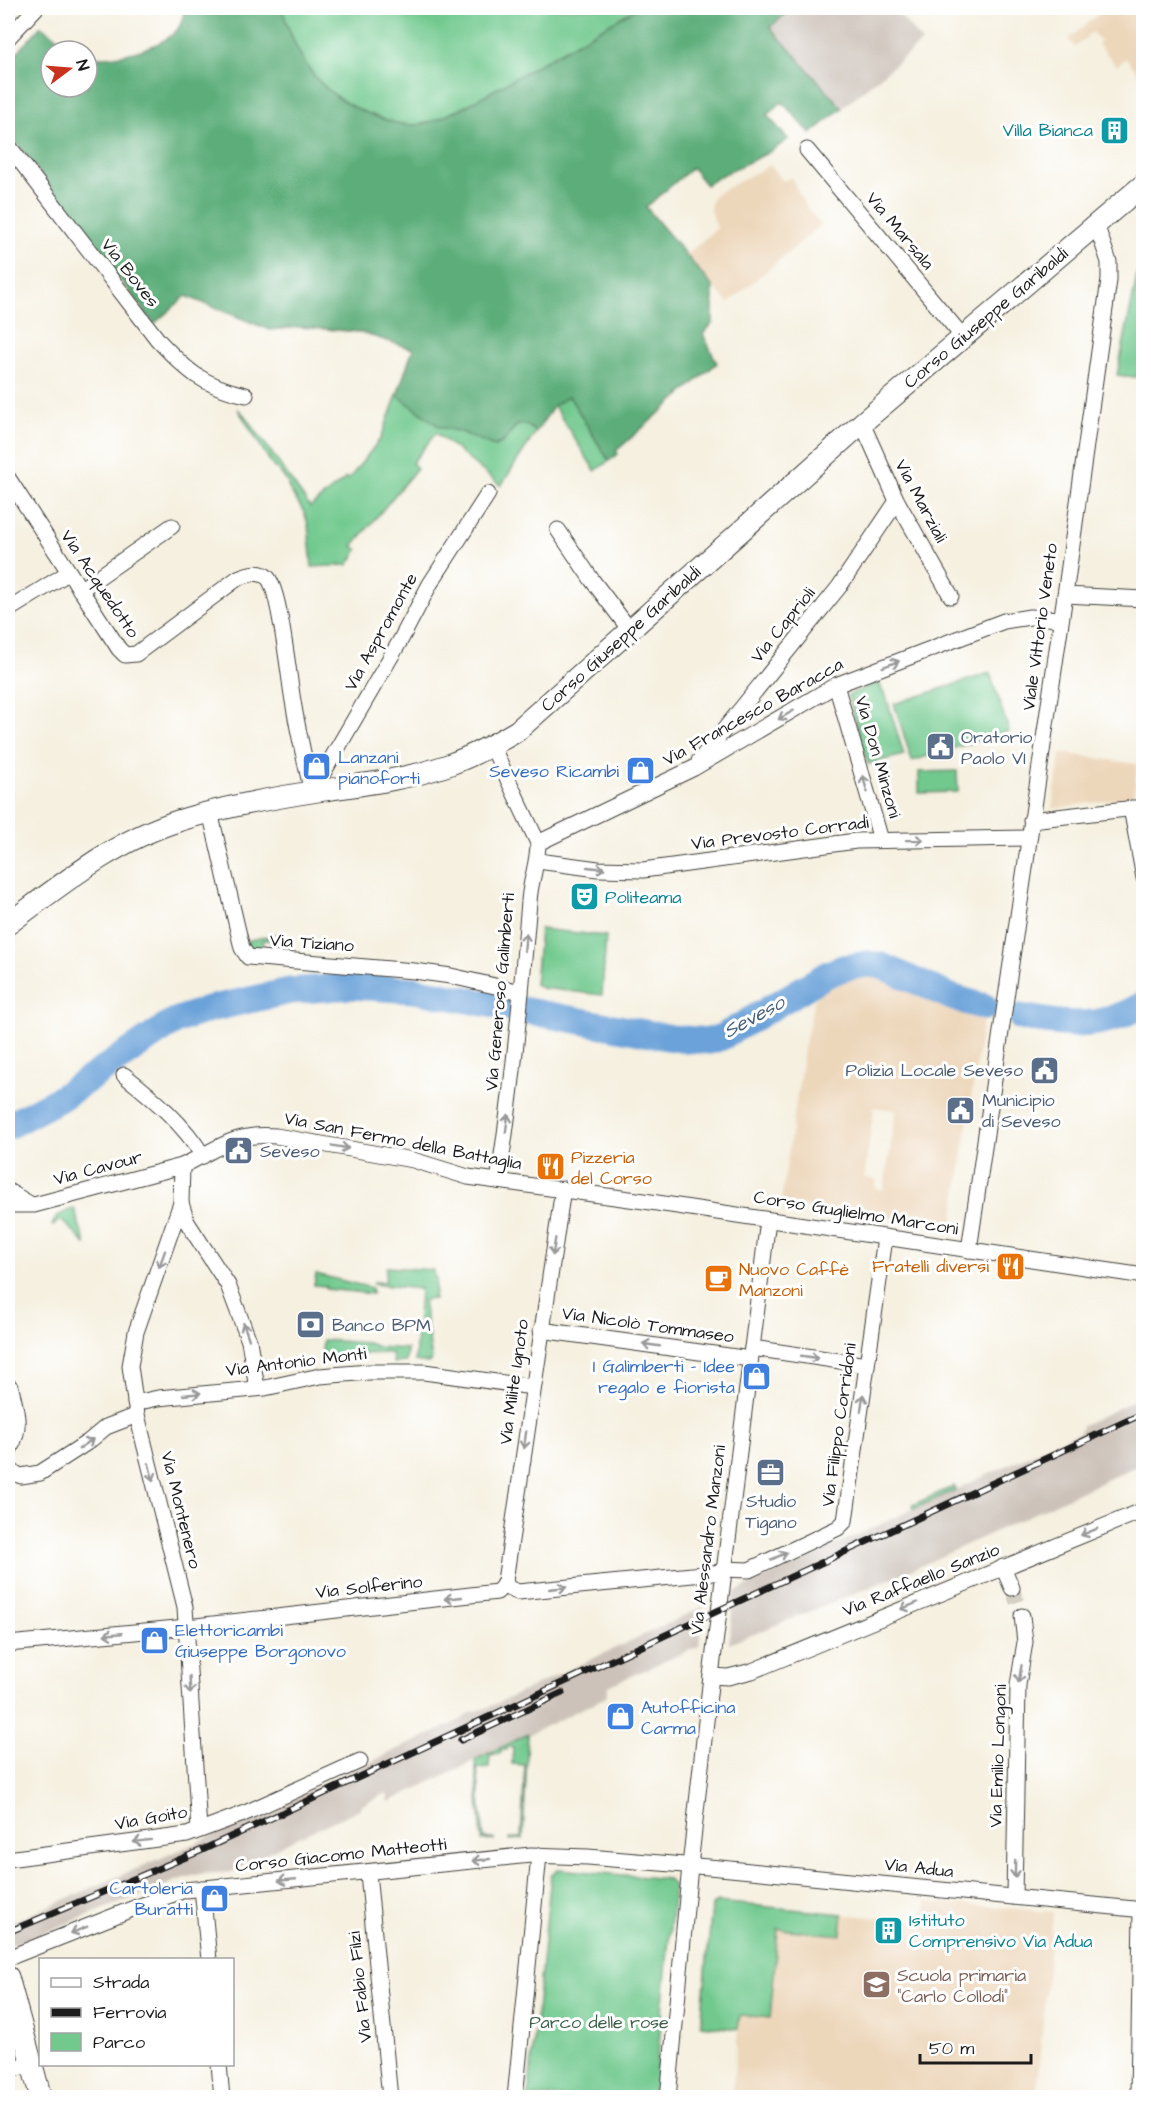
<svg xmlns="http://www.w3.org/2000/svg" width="1151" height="2105" font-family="'Architects Daughter',sans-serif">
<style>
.built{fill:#edd7bb;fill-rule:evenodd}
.industrial{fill:#ccc2b9}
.green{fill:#71c98e;stroke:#467255;stroke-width:1.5}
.forest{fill:#5cad79;stroke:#3c644a;stroke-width:1.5}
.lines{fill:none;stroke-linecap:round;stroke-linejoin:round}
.river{stroke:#6ba2d9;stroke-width:27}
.street-tunnel{stroke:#d4d0c3;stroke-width:15;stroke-dasharray:15 8;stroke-linecap:butt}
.street-casing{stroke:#3d3c39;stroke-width:17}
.secondary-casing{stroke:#3d3c39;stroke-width:23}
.street{stroke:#fff;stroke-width:15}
.secondary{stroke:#fff;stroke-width:21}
.rail-casing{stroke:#1c1c1c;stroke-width:7}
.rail{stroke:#fff;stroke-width:4.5;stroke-dasharray:14;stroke-linecap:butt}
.oneway{stroke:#999}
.labels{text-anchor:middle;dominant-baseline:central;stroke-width:6;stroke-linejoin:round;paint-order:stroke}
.culture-label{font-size:18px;fill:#0d838f;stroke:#fff;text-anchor:start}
.street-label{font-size:18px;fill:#1c1c1c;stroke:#fff}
.service-label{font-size:18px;fill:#4e5e75;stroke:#fff;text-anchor:start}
.shop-label{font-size:18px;fill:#366cbe;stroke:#fff;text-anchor:start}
.food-label{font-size:18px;fill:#c56008;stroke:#fff;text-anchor:start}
.education-label{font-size:18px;fill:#785e54;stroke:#fff;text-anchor:start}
.park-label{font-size:18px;fill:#3e614a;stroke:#fff}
.water-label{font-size:20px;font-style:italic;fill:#445f7a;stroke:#fff}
</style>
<rect width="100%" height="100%" fill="#fff"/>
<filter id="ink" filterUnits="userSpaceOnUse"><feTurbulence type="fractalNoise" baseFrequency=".0167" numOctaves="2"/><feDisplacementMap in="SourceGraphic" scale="12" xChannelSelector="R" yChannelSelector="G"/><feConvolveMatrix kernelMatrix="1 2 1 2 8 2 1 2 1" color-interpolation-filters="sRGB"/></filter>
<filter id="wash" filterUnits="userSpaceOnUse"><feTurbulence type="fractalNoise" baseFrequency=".008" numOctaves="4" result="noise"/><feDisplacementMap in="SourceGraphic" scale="24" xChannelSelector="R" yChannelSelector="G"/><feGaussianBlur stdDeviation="1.35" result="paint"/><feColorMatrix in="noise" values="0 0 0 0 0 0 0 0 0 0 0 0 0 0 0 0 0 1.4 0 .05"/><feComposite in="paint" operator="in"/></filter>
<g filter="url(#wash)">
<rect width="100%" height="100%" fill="#f5f0e0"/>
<g class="built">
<path d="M1106 8H1143V79L1126 58 1117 66 1098 44 1100 41 1092 32 1075 47 1068 39Z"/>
<path d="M770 165 783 181 791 177 806 207 821 225 728 303 686 255 717 228 710 210 712 199 714 195Z"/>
<path d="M1061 753 1137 764 1134 796 1052 809Z"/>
<path d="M864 975 892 978 904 983 942 1003 984 1012 952 1227 781 1202 804 1049 814 1001 821 991 840 981ZM874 1107 896 1110 884 1190 875 1189 876 1180 864 1178Z"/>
<path d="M927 1901 1053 1912 1036 2097H732L738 2029 701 2025 712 1905 717 1902 924 1922Z"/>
</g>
<g class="industrial">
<path d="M793 8H894L922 42 842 108 770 27Z"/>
<path d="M1143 1396V1463L905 1573 729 1644 734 1592 1080 1432 1083 1425Z"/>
<path d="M703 1607 699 1646 608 1686 606 1697 389 1802 387 1793 360 1806V1809L347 1815 288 1842 232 1872 200 1874 181 1879 12 1945 8 1935V1924L187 1847 461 1720 469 1713 487 1708Z"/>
</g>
<g class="green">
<path d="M282 8H637L468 105C451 113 434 123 416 125 401 126 385 120 372 115 318 95 297 60 282 8Z"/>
<path d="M1143 247V378L1117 375Z"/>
<path d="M397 395 440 427 461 432 494 446C515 439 512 411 536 432L501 486 436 433 412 463 417 468 353 546 358 550 348 565 312 567 308 524 304 512 288 487V483L277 468H274L238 409 247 418 310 507 346 478 349 479 381 438Z"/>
<path d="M569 396 609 461 595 471 554 406Z"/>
<path d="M990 673 1009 731 912 761 894 704Z"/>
<path d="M879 682 883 693H885L904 755 868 764 848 695Z"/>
<path d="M957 771 958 792 919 793V772Z"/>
<path d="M540 929 606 936 602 995 541 988 535 984Z"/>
<path d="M278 934 282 952H279V941L264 940 261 951 250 950 246 941Z"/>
<path d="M74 1208 86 1245 61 1219 53 1226 52 1225 57 1216Z"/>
<path d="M386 1267 434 1270V1277L436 1278 434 1299 423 1300 432 1360 428 1363 415 1361 420 1289 373 1284V1282H385Z"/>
<path d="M316 1274 372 1288V1294L326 1289V1286L314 1285Z"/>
<path d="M323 1340 368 1343 378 1347 407 1349 406 1362 393 1363 392 1353 327 1355 326 1362H321Z"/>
<path d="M954 1486 955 1490 914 1509 912 1505Z"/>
<path d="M528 1734 523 1839 510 1840V1838H521L525 1765 512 1764 513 1747H507V1750H501V1753L490 1755 489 1767 477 1768 484 1839H495V1840L482 1841 475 1760Z"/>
<path d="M558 1869 668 1879 674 1886 654 2097H528L551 1875Z"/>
<path d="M717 1902 843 1914 841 1935 778 1929 770 2018 740 2015 738 2029 701 2025 712 1905Z"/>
</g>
<path class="forest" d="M184 8H282C297 60 318 95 372 115 385 120 401 126 416 125 434 123 451 113 468 105L637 8H793L770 27 842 108 811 134 782 102 767 115 788 139C765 159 732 166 706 185L692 168 646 207 713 287V323L703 334 717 363 616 451 618 454 609 461 569 396 554 406 536 432C510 409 515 442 494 446L461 432 440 427 397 395 413 349 359 332 301 327 270 330 186 296 154 324 8 131V63L41 26 76 51H51V87H87V55C109 62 161 48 177 30 182 24 184 15 184 8Z"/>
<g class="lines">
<g class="river">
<path d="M1021 1017C1068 1026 1101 1030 1144 1004"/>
<path d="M8 1126 59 1099 175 1021 209 1009 290 991 351 986 414 990 672 1038 709 1041 722 1037 826 975 843 968 868 964 882 966 954 998 985 1007"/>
</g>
</g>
</g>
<g filter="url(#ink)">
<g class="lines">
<path class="street-tunnel" d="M1012 1588 1022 1616"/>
<defs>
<g id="street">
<path d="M8 38 36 8"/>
<path d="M8 145 158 340C187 371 203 386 246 395"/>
<path d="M807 150 963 337"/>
<path d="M862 423 897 501 951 596"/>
<path d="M8 478 119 649 125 655 136 654 238 578C247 574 261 570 268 578 280 591 289 679 293 701 298 732 305 762 312 792"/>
<path d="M558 530 592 580 630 630"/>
<path d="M80 590 172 526"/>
<path d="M1065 595 1144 599"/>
<path d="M8 610 68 573"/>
<path d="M836 685 881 840"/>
<path d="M492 746 538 843C538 864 530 881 529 902 521 995 513 1088 498 1181"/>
<path d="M699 761 839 587 897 501"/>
<path d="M312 792 400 641 430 584 488 494"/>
<path d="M1131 808 1144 878"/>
<path d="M210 812 242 948 248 957 414 971 451 976 521 992"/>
<path d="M1031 820 1144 807"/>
<path d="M538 843 694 768 836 685 1004 621 1030 617 1061 619"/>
<path d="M538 861 598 869 643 870 856 841 1029 838"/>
<path d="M124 1075C153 1098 184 1124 203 1156"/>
<path d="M182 1166C218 1149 234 1132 276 1136L413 1160 468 1177 644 1201 1144 1276"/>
<path d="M8 1191 30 1204"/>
<path d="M181 1203 136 1332 130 1366 137 1415 185 1607 199 1830"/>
<path d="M8 1205H34L182 1166 181 1203 187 1222 228 1285 249 1341 257 1388"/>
<path d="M969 1250 1065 595 1109 280V262L1096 224"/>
<path d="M541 1330 750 1359"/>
<path d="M752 1348 867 1365"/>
<path d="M135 1403 158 1398 265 1388 320 1376 369 1372H424L533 1387"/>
<path d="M8 1470 21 1476 40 1473 88 1442 106 1427 137 1415"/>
<path d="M1003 1567 1012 1588"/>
<path d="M723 1569 749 1570 838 1528 845 1521 885 1238"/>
<path d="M505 1581 508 1588 518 1592 723 1572"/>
<path d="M8 1644 187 1627 497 1592 502 1587 505 1581 563 1189"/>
<path d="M711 1676 728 1677 752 1671 1144 1510"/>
<path d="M8 1859 187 1835 243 1814 360 1761"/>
<path d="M368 1873 390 2098"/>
<path d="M202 1888 209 1960"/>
<path d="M1014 1897 1018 1685 1025 1642 1022 1616"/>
<path d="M8 1958 137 1907 185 1890 531 1855 588 1857 720 1868 1144 1910"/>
<path d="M219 2064 222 2098"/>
<path d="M8 2070 32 2065"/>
<path d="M515 2098 539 1855"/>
<path d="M668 2098 690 1866 711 1676 768 1220"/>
<path d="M1138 2098 1141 1910"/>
</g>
<g id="secondary">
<path d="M8 924C61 885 114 841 178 821 222 807 278 797 324 790 366 784 408 779 448 765 473 756 495 744 517 731L862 423 1144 184"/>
<path d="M8 1389C13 1409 19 1427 8 1446"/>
<path d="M8 1977 41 2098"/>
</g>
</defs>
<use href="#street" class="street-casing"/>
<use href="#secondary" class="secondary-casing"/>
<use href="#street" class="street"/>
<use href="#secondary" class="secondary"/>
<defs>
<g id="rail">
<path d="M461 1740 562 1693"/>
<path d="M8 1932 200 1851 1144 1413"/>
</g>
</defs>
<use href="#rail" class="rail-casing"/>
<use href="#rail" class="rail"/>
</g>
<defs><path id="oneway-shaft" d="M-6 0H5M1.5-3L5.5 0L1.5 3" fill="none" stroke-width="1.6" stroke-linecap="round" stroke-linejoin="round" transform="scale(1.5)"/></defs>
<g class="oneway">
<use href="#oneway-shaft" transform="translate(891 664) rotate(-20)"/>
<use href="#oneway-shaft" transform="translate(786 715) rotate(150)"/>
<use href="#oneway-shaft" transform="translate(865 784) rotate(-106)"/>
<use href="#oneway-shaft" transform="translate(915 840) rotate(-1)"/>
<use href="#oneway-shaft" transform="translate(596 868) rotate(6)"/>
<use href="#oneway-shaft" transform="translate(525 942) rotate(-85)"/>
<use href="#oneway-shaft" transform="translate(507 1123) rotate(-82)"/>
<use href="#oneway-shaft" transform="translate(340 1147) rotate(10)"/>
<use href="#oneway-shaft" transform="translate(554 1247) rotate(99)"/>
<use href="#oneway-shaft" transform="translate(162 1259) rotate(110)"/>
<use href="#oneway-shaft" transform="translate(246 1331) rotate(-109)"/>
<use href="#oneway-shaft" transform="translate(651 1345) rotate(-172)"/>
<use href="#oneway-shaft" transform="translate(810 1357) rotate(8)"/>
<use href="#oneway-shaft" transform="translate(192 1394) rotate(-6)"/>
<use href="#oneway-shaft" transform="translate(862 1403) rotate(-82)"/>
<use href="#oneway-shaft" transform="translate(525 1440) rotate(98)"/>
<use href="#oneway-shaft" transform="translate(86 1444) rotate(-36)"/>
<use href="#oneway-shaft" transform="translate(151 1472) rotate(76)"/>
<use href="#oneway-shaft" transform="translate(1089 1532) rotate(158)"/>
<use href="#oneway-shaft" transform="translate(779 1556) rotate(-25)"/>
<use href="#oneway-shaft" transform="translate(558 1588) rotate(-6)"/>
<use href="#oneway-shaft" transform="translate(453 1598) rotate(174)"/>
<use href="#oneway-shaft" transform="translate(909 1606) rotate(158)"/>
<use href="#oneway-shaft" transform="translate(113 1634) rotate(175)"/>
<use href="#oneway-shaft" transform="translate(1020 1674) rotate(100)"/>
<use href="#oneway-shaft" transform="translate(190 1685) rotate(87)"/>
<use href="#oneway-shaft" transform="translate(142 1841) rotate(173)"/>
<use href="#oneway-shaft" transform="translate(481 1860) rotate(174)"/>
<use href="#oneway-shaft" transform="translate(1015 1869) rotate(91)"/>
<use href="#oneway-shaft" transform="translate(287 1880) rotate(175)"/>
<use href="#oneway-shaft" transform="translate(79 1930) rotate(158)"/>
</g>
</g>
<defs>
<symbol id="building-square" viewBox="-11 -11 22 22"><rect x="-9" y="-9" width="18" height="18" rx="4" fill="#0f9aa8" stroke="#fff"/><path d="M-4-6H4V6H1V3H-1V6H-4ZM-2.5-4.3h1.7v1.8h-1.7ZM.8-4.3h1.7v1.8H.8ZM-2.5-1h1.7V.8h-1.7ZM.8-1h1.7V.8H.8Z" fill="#fff"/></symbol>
<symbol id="civic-square" viewBox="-11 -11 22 22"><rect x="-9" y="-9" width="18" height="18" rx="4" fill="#5c6f8a" stroke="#fff"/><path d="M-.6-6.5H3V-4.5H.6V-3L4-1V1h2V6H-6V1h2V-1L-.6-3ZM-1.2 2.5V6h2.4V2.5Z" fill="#fff"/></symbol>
<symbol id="shop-square" viewBox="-11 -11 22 22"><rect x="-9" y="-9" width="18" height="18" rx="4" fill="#3f7fe0" stroke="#fff"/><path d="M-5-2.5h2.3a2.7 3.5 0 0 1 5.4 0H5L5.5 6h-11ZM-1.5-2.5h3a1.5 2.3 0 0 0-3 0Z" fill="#fff"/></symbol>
<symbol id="theatre-square" viewBox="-11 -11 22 22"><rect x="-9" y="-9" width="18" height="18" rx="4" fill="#0f9aa8" stroke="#fff"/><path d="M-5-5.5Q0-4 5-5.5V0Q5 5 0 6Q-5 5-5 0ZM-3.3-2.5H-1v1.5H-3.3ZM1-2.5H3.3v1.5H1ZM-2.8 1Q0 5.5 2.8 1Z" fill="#fff"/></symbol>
<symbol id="restaurant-square" viewBox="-11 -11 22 22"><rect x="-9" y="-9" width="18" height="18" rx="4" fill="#e8710a" stroke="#fff"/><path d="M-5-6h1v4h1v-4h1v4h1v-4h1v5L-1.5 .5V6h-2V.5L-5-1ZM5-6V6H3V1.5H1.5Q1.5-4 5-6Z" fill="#fff"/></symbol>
<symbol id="cafe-square" viewBox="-11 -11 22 22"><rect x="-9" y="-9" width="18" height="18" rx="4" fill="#e8710a" stroke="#fff"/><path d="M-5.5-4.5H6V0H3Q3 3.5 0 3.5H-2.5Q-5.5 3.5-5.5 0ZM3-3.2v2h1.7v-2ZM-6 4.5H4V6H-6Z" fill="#fff"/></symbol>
<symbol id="bank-square" viewBox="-11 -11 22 22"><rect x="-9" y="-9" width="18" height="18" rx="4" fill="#5c6f8a" stroke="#fff"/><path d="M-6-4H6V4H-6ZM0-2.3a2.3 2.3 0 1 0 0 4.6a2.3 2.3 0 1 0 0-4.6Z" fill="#fff"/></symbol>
<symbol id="office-square" viewBox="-11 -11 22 22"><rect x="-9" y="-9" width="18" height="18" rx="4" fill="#5c6f8a" stroke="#fff"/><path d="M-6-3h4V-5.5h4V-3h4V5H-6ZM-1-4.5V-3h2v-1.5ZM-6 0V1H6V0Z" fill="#fff"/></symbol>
<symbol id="school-square" viewBox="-11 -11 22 22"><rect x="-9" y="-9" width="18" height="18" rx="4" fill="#8d6e63" stroke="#fff"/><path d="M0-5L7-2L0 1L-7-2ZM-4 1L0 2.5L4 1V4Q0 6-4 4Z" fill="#fff"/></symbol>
</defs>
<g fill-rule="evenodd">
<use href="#building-square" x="1098" y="114" width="33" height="33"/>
<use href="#civic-square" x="924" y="730" width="33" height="33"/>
<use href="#shop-square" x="300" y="750" width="33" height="33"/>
<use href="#shop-square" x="624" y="754" width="33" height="33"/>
<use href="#theatre-square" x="568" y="880" width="33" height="33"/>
<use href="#civic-square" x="1028" y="1054" width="33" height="33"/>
<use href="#civic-square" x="944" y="1094" width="33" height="33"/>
<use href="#civic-square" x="222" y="1134" width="33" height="33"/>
<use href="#restaurant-square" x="534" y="1150" width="33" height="33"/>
<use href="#restaurant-square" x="994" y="1250" width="33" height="33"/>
<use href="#cafe-square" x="702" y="1262" width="33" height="33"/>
<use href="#bank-square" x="294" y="1308" width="33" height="33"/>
<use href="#shop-square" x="740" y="1360" width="33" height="33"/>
<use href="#office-square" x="754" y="1456" width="33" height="33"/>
<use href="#shop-square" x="138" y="1624" width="33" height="33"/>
<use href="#shop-square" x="604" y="1700" width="33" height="33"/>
<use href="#shop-square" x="198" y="1882" width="33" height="33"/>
<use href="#building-square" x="872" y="1914" width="33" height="33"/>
<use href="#school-square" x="860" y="1968" width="33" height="33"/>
</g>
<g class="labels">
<g class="culture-label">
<text x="1093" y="130" text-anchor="end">Villa Bianca</text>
<text x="605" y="897">Politeama</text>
<text x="909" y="1920">Istituto<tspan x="909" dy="21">Comprensivo Via Adua</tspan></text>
</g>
<g class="street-label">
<text transform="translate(900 231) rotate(50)">Via Marsala</text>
<text transform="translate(130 273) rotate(52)">Via Boves</text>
<text transform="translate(986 318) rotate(-40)">Corso Giuseppe Garibaldi</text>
<text transform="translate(921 501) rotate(62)">Via Marziali</text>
<text transform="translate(100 584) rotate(56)">Via Acquedotto</text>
<text transform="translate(783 625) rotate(-51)">Via Caprioli</text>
<text transform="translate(1040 627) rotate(-82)">Viale Vittorio Veneto</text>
<text transform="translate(381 632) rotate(-61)">Via Aspromonte</text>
<text transform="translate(621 639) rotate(-42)">Corso Giuseppe Garibaldi</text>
<text transform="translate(753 712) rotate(-29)">Via Francesco Baracca</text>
<text transform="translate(878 757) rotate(74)">Via Don Minzoni</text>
<text transform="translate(780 833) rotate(-7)">Via Prevosto Corradi</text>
<text transform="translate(312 943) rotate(4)">Via Tiziano</text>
<text transform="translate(500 992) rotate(-85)">Via Generoso Galimberti</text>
<text transform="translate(403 1141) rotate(11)">Via San Fermo della Battaglia</text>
<text transform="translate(98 1168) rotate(-15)">Via Cavour</text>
<text transform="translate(856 1213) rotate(9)">Corso Guglielmo Marconi</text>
<text transform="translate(648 1325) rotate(8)">Via Nicolò Tommaseo</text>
<text transform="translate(296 1362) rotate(-7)">Via Antonio Monti</text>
<text transform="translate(514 1382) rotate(-82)">Via Milite Ignoto</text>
<text transform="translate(839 1425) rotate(-82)">Via Filippo Corridoni</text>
<text transform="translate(181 1510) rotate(76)">Via Montenero</text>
<text transform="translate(708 1540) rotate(-83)">Via Alessandro Manzoni</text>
<text transform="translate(921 1580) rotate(-22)">Via Raffaello Sanzio</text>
<text transform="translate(369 1587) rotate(-6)">Via Solferino</text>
<text transform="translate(998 1756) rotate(-88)">Via Emilio Longoni</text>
<text transform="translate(151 1818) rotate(-10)">Via Goito</text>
<text transform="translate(341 1855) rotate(-6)">Corso Giacomo Matteotti</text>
<text transform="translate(919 1868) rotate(6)">Via Adua</text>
<text transform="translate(360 1987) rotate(-96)">Via Fabio Filzi</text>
</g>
<g class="service-label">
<text x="961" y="737">Oratorio<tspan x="961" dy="21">Paolo VI</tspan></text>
<text x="1023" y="1070" text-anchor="end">Polizia Locale Seveso</text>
<text x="982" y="1100">Municipio<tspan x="982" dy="21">di Seveso</tspan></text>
<text x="260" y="1151">Seveso</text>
<text x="332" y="1325">Banco BPM</text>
<text x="771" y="1501" text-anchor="middle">Studio<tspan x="771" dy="21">Tigano</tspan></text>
</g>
<g class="shop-label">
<text x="338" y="757">Lanzani<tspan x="338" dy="21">pianoforti</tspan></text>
<text x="619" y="771" text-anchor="end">Seveso Ricambi</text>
<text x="735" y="1366" text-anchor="end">I Galimberti - Idee<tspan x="735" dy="21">regalo e fiorista</tspan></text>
<text x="175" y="1630">Elettoricambi<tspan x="175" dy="21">Giuseppe Borgonovo</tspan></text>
<text x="641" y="1707">Autofficina<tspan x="641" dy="21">Carma</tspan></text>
<text x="193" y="1888" text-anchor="end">Cartoleria<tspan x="193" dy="21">Buratti</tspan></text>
</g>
<g class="food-label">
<text x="571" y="1157">Pizzeria<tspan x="571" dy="21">del Corso</tspan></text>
<text x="989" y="1266" text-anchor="end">Fratelli diversi</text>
<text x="739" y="1269">Nuovo Caffè<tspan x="739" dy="21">Manzoni</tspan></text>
</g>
<g class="education-label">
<text x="897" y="1975">Scuola primaria<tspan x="897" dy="21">"Carlo Collodi"</tspan></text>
</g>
<g class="park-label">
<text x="599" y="2022">Parco delle rose</text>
</g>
<g class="water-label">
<text transform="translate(754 1017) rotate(-29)">Seveso</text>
</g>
</g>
<rect width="1151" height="2105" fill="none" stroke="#fff" stroke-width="30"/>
<rect x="39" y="1958" width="195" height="108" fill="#ffffff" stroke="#a4a4a4" stroke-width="1.5"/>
<rect x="51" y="1978" width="30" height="9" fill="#ffffff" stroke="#a4a4a4" stroke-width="1.5"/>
<text x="93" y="1988" font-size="18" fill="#1c1c1c">Strada</text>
<rect x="51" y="2008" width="30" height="9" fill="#1c1c1c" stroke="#a4a4a4" stroke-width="1.5"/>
<text x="93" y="2018" font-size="18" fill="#1c1c1c">Ferrovia</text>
<rect x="51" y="2033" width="30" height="18" fill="#71c98e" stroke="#a4a4a4" stroke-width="1.5"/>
<text x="93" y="2048" font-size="18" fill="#1c1c1c">Parco</text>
<g transform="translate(69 69) rotate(74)"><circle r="28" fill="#ffffff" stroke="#a4a4a4" stroke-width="1.5"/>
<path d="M0-4.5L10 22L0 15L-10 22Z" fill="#c8321e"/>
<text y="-9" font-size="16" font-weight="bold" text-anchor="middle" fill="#1c1c1c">N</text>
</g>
<path d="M920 2054v9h111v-9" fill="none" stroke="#1c1c1c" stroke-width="3"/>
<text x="929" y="2054" font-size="18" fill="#1c1c1c" stroke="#ffffff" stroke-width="4.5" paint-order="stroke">50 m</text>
</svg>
